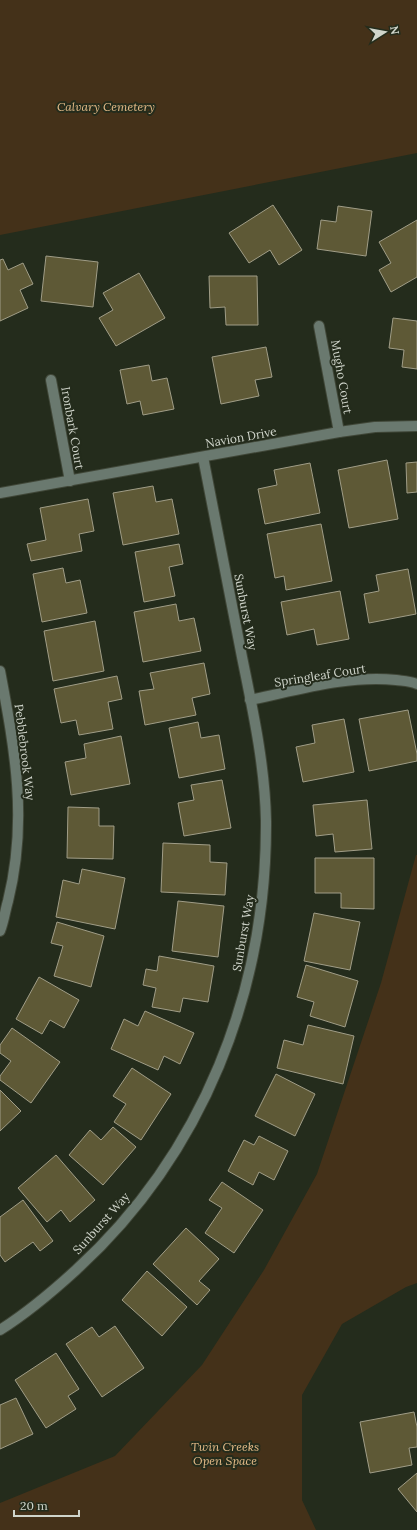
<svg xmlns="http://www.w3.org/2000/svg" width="417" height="1530" font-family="Lora,serif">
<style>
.green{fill:#443119}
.building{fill:#5e5936;stroke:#a09d87}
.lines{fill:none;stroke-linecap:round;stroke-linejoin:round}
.minor-casing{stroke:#404738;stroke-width:12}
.minor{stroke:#6a796f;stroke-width:10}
.labels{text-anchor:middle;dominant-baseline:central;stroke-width:4;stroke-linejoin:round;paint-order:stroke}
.park-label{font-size:12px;font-style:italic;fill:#e5bb88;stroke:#242c1c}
.street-label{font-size:12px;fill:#d0d5cb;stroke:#242c1c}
</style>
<rect width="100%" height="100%" fill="#242c1c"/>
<g class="green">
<path d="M0 0H417V153L0 235Z"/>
<path d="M416 855H417V1283L406 1287 342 1324 302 1395V1500L316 1530H0V1503L115 1456 202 1365 264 1270 317 1174 381 983Z"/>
</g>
<g class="building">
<path d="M273 205 302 250 279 265 270 250 249 263 229 233Z"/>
<path d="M338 206 372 211 366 256 317 249 321 220 336 222Z"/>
<path d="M417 220V277L391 292 379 270 391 263 379 242Z"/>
<path d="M46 256 98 262 93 307 41 301Z"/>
<path d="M3 259 8 270 23 263 33 284 20 290 28 308 0 321V260Z"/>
<path d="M139 273 165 318 116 346 99 318 113 310 103 293Z"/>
<path d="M209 276H257L258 325H226L225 307 210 308Z"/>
<path d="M393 318 417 321V369L402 367 404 350 389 348Z"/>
<path d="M266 347 272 377 255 380 259 396 221 404 212 357Z"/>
<path d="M149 365 152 381 167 378 174 409 143 415 140 401 127 404 120 370Z"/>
<path d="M387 460 398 519 349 528 338 470Z"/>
<path d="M417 462V492L407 493 406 463Z"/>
<path d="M310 463 320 513 265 524 258 489 277 485 274 470Z"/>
<path d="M153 486 156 502 172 499 179 534 123 545 113 493Z"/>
<path d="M88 499 94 531 79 534 82 551 31 561 27 544 46 540 40 508Z"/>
<path d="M321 524 332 581 286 590 284 576 275 578 267 534Z"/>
<path d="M179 544 183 564 169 567 175 596 144 602 135 552Z"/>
<path d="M63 568 66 583 80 580 87 613 42 622 33 574Z"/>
<path d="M408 569 416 614 369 623 364 594 379 591 376 575Z"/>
<path d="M340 591 349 639 317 645 314 629 287 635 281 602Z"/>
<path d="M176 604 179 621 194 618 201 651 143 662 134 612Z"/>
<path d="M95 621 104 671 53 681 44 631Z"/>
<path d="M204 663 210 694 192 698 196 715 145 725 139 691 154 689 150 673Z"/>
<path d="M117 676 122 699 108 702 113 729 79 735 76 720 61 723 54 689Z"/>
<path d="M408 710 417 754V761L369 771 359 719Z"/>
<path d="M344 719 354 772 303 782 296 747 315 743 312 725Z"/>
<path d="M198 722 201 738 219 735 225 769 179 778 169 728Z"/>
<path d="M121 736 130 784 71 795 65 762 86 758 84 744Z"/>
<path d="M222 780 231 828 184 836 178 803 194 800 191 785Z"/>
<path d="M367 800 372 849 335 852 333 834 316 836 313 805Z"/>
<path d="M68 807 99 808V826H114L113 859 67 858Z"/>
<path d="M163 843 210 845V862L227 863 225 895 161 892Z"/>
<path d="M315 858H374V909L341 908V893H315Z"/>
<path d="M82 869 125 878 115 929 56 917 63 880 79 884Z"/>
<path d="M178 901 224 906 218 957 172 951Z"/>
<path d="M314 913 360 922 350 970 304 961Z"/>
<path d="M57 922 104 936 91 987 54 976 63 946 51 943Z"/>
<path d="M159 956 214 966 208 1002 183 998 180 1012 152 1007 156 988 143 985 146 969 157 971Z"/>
<path d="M306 965 358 981 345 1027 310 1016 314 1002 297 997Z"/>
<path d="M39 977 79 1000 64 1028 50 1020 42 1034 16 1019Z"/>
<path d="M145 1011 194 1033 180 1064 164 1056 158 1070 111 1049 124 1019 138 1026Z"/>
<path d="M308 1025 354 1036 343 1084 277 1068 284 1040 303 1045Z"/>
<path d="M12 1028 60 1062 31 1103 0 1080V1076L11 1061 0 1053V1045Z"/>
<path d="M132 1068 171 1094 141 1140 114 1122 126 1104 113 1096Z"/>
<path d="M276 1074 315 1094 295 1136 255 1116Z"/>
<path d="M0 1090 21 1111 0 1131Z"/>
<path d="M113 1127 136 1147 103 1185 69 1155 90 1130 101 1140Z"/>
<path d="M259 1136 288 1151 274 1180 259 1172 253 1185 228 1171 244 1140 254 1145Z"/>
<path d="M56 1155 95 1200 70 1222 61 1210 47 1222 18 1188Z"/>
<path d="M222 1182 263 1210 234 1253 205 1233 222 1208 209 1200Z"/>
<path d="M23 1200 53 1241 40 1251 33 1242 5 1262 0 1255V1217Z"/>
<path d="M186 1228 219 1259 199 1281 210 1290 197 1305 153 1264Z"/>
<path d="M147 1271 187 1307 162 1336 122 1300Z"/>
<path d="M115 1326 144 1368 102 1397 66 1344 92 1327 99 1337Z"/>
<path d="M56 1353 79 1389 68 1396 76 1409 46 1428 15 1380Z"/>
<path d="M16 1398 33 1434 0 1449V1405Z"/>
<path d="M414 1412 417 1427V1447L409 1448 412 1465 370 1473 360 1422Z"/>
<path d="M417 1473V1512L398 1489Z"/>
</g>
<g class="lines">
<defs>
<g id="minor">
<path d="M319 326 339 432"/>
<path d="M51 380 70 481"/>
<path d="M0 493 339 432 375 427 417 426"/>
<path d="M0 671C15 750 28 821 8 901 5 911 4 921 0 931"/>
<path d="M250 700C298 690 347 675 396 680 403 681 410 681 417 684"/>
<path d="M0 1330C27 1313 53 1291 76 1270 203 1154 267 991 266 821 265 766 253 711 242 657 229 591 216 524 203 457"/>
</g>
</defs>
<use href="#minor" class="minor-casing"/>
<use href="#minor" class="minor"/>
</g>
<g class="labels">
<g class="park-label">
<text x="106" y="106">Calvary Cemetery</text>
<text x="225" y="1446">Twin Creeks<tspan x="225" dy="14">Open Space</tspan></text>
</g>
<g class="street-label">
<text transform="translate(342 377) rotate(80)">Mugho Court</text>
<text transform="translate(73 428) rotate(80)">Ironbark Court</text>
<text transform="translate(241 437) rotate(-10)">Navion Drive</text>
<text transform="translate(246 612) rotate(79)">Sunburst Way</text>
<text transform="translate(320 675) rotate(-9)">Springleaf Court</text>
<text transform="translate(25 752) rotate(83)">Pebblebrook Way</text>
<text transform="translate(243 933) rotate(-80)">Sunburst Way</text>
<text transform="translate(101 1223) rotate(-48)">Sunburst Way</text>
</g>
</g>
<g transform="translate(385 32) rotate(79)" stroke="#242c1c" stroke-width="3" paint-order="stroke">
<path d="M0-3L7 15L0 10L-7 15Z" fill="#d0d5cb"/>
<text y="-6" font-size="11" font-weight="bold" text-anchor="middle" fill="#d0d5cb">N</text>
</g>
<path d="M14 1510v6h65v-6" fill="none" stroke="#d0d5cb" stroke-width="2"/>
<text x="20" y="1510" font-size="12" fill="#d0d5cb" stroke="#242c1c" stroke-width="3" paint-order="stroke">20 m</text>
</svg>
